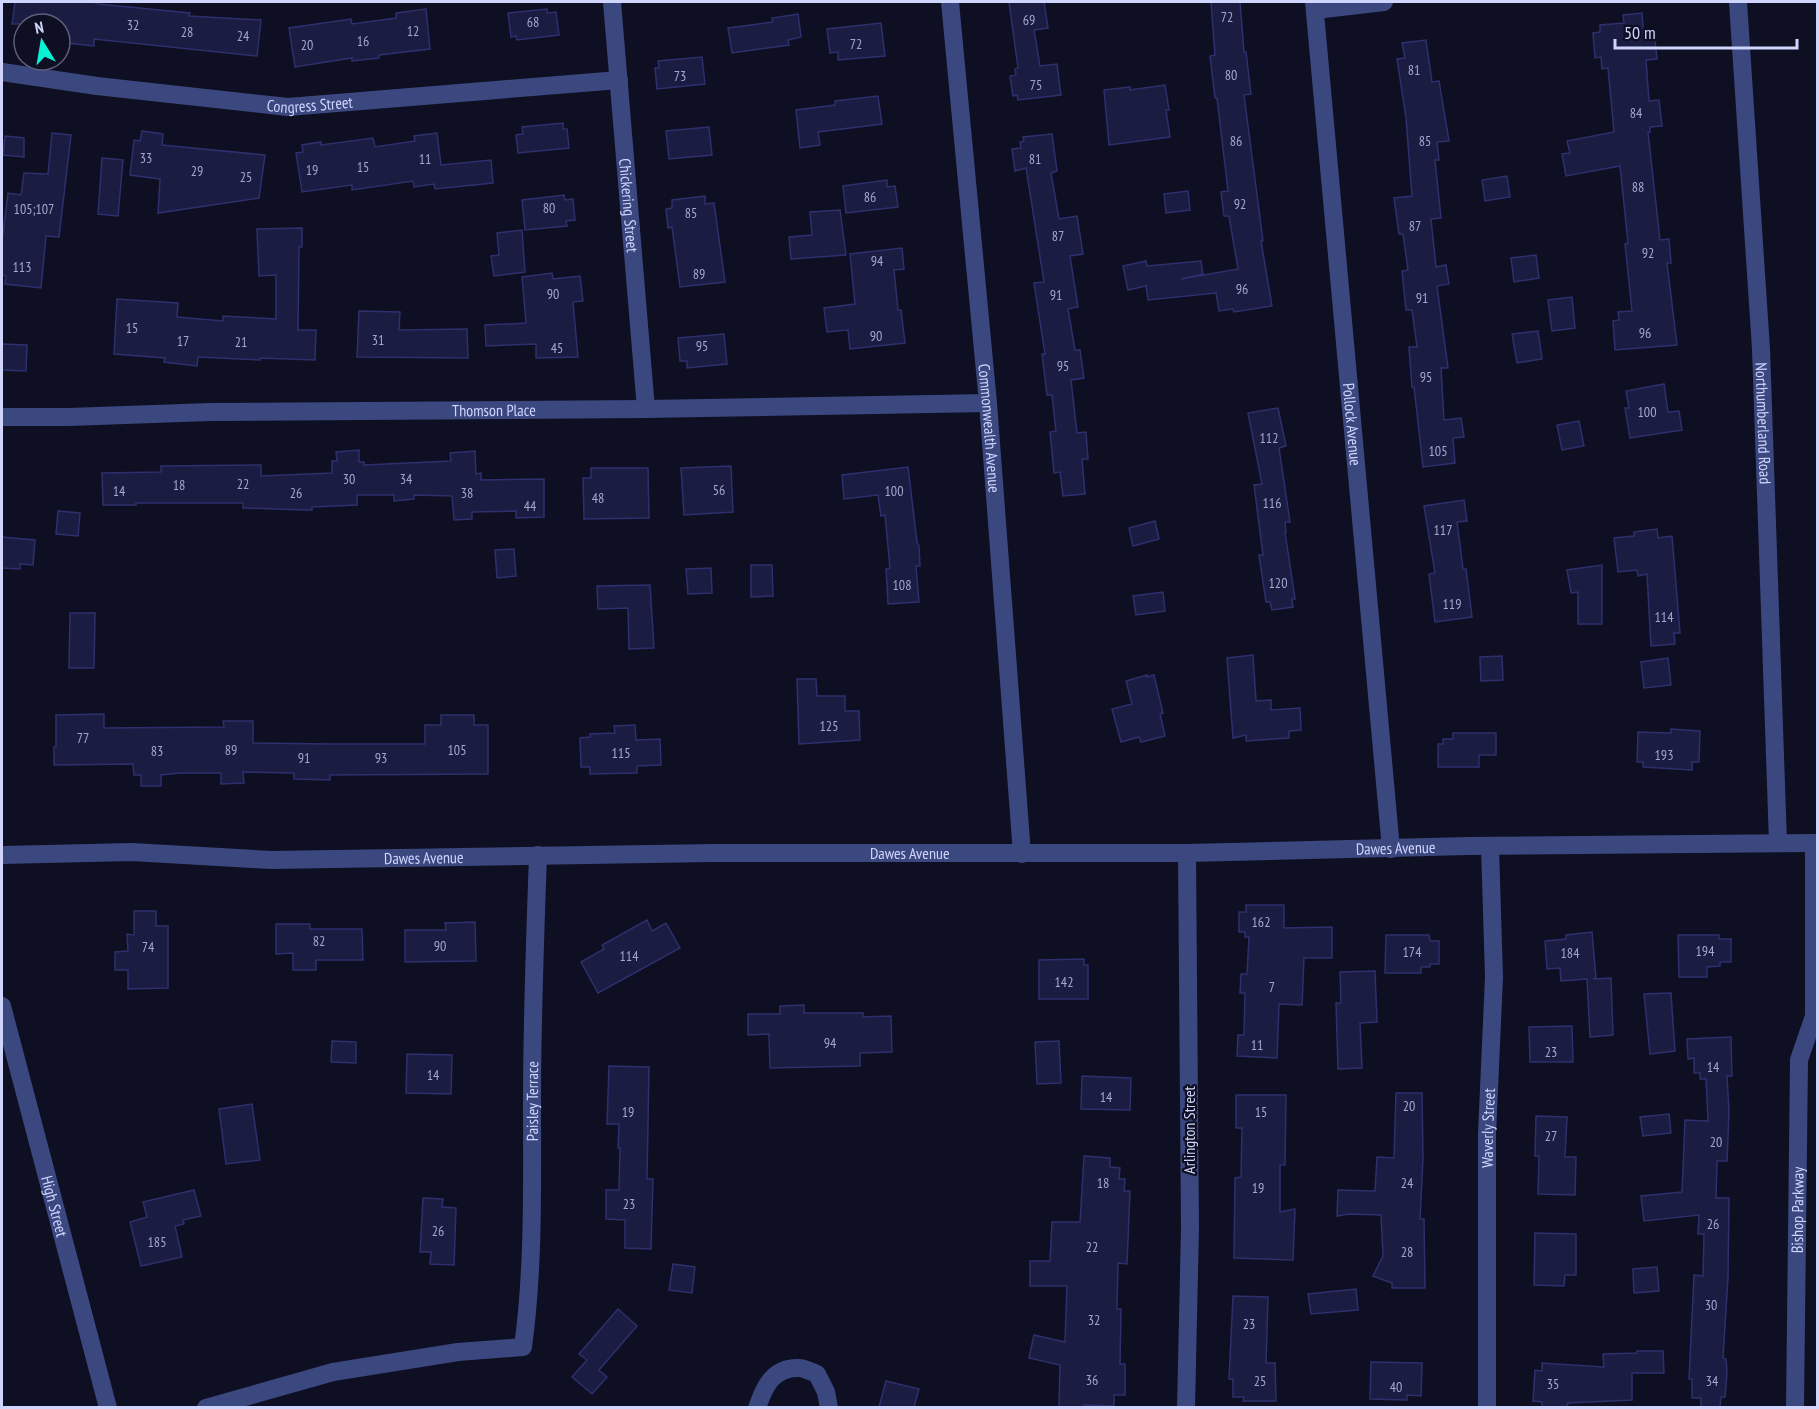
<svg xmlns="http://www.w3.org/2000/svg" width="1819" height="1409" font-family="'PT Sans Narrow',sans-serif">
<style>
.building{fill:#1b1c42;stroke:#2e2f6d;stroke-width:1.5}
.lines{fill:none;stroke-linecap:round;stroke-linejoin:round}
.minor{stroke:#3b477f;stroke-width:18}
.labels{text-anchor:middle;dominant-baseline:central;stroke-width:4.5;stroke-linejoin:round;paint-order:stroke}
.number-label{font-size:14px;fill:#a3a7cf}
.street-label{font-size:16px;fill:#d0d5fe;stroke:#0e0f22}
</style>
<rect width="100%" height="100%" fill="#0e0f22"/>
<g class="building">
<path d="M15 2H88L98 3V4L190 13 189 16 261 20 257 56 94 39V46L66 43 67 35 62 34 63 24H12Z"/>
<path d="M1009 2H1044L1048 28 1034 30 1040 66 1057 64 1061 95 1018 100 1017 95 1013 96 1010 76 1016 75 1015 69 1018 68Z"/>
<path d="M1211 2H1240L1244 52H1246L1251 94 1244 95 1263 241H1261L1272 306 1234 312 1233 309 1219 311 1216 293 1148 300 1146 286 1128 290 1123 266 1146 261 1147 266 1201 261 1203 274 1181 279 1238 269 1229 216H1224L1221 192 1228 191 1217 98H1215L1210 56 1215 55Z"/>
<path d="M426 9 430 49 379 55V58L352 61V58L295 67 289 28 351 19 352 24 396 18V13Z"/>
<path d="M547 9V13L556 12 559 35 517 40 516 36 511 37 508 13Z"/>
<path d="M1642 13 1644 40H1655L1657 59 1646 60 1649 101 1659 100 1662 126 1650 127V132H1648L1660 240 1669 239 1671 263H1667L1677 345 1615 350 1613 321 1619 320 1618 312 1632 311 1625 244 1628 243 1620 166 1566 176 1562 154 1570 153 1567 141 1614 132 1608 68 1602 69 1601 57 1595 58 1593 33 1600 32V25L1624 23 1623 15Z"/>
<path d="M798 14 801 37 788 40 789 45 732 53 728 28 773 22 772 18Z"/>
<path d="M881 23 885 56 838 60V52L830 53 827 29Z"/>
<path d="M1426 40 1432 82 1439 81 1449 141 1437 142 1439 160H1435L1441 218 1431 219 1436 267 1446 265 1449 284 1437 286 1448 368H1441L1444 420 1461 418 1464 437 1453 438 1455 463 1423 467 1414 387H1412L1409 347H1417L1412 310H1406L1402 271 1408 270 1403 234H1399L1394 198 1412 196 1406 118 1397 59 1405 58 1402 43Z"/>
<path d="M702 57 705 84 657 89 655 68H659L658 61Z"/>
<path d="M1165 85 1169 110H1166L1170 137 1109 145 1104 90 1130 87V90Z"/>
<path d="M878 96 882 124 818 132 820 145 800 148 796 110 835 105V101Z"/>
<path d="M563 123V129H567L569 148 518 153 516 135 523 134 522 127Z"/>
<path d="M709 127 712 155 669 159 666 131Z"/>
<path d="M142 131 163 134 162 145 265 155 259 198 158 213 160 179 130 175 134 140 140 141Z"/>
<path d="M52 133 71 135 59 237 46 236 41 288 5 284 6 276 2 275V242L8 193 21 195 24 173 48 174Z"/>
<path d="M437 133 441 165 491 160 493 183 435 189 434 184 414 187 413 181 352 190V185L302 192 296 153 303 152 302 145 321 142V145L373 138 375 147 415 141 414 136Z"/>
<path d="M1052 134 1057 171 1051 173 1059 219 1077 216 1083 254 1070 256 1078 307 1068 309 1075 350H1080L1084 378 1071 380 1077 433 1086 432 1088 459H1082L1085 494 1063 496 1060 472 1054 473 1050 432 1056 431 1052 395H1047L1042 354H1045L1034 283 1044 282 1026 168 1015 171 1012 149 1021 148 1020 142 1024 141 1023 137Z"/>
<path d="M5 136 24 138V157L3 155Z"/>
<path d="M102 158 123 160 118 216 98 214Z"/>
<path d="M1507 176 1510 197 1485 201 1482 180Z"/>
<path d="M887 180V187L895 186 898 207 846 213 843 186Z"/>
<path d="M1188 191 1190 210 1166 213 1164 194Z"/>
<path d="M564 195 565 200 573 199 575 220 566 221 567 226 525 230 522 200Z"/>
<path d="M705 196V204L714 203 725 282 680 287 672 227 668 228 666 209 672 208V200Z"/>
<path d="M840 210 846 255 791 259 789 237 812 235 810 212Z"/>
<path d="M302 228V247H299L298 330H316L315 360 260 358V360L198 357 197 366 164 362 165 358 114 354 117 299 178 303 177 317 223 321V316L276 319V275L259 276 257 229Z"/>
<path d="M522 230 525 272 494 276 491 256 499 255 497 233Z"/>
<path d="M902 248 904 269 894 270 898 310H901L905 343 850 349 848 330 827 332 824 308 855 304 850 254Z"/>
<path d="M1536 255 1539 278 1514 282 1511 258Z"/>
<path d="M552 273 553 279 580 276 583 301 573 302 578 357 536 358V344L486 346 485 325 526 323 522 277Z"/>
<path d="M1572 297 1575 328 1552 331 1548 300Z"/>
<path d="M359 311 400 312 399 330 467 329 468 358 357 357Z"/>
<path d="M1538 331 1542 359 1517 363 1512 334Z"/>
<path d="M724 334 727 364 687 368V361H680L678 338Z"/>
<path d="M2 344 27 345 26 371 2 370Z"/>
<path d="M1664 384 1668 412 1679 411 1682 430 1630 438 1625 408H1629L1626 391Z"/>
<path d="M1278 408 1286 446 1279 448 1290 522H1285L1286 532H1285L1295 599H1292L1293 607 1272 610 1270 602H1266L1259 555H1263L1254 485 1262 484 1248 413Z"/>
<path d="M1579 421 1584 446 1562 450 1557 425Z"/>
<path d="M359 450V462H364V465L451 461 450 453 475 451 476 474 481 473V480L544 479V517L516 518V511L472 512V519L454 520 452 496 414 495V499L394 501V495H357V505L312 507V510H305L243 508V503H136V505H103L102 473 161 472V466L261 465V476L332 473V461H337L336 452Z"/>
<path d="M731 466 733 512 684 515 681 468Z"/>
<path d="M908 467 917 542 919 546 920 566H916L919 602 888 604 886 569 890 568 885 515 881 516 878 495 844 499 842 475Z"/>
<path d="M591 468H648L649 518 584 519 583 478H591Z"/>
<path d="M1464 500 1467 521 1457 522 1463 569H1466L1472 617 1435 622 1429 574 1435 573 1424 506Z"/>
<path d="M58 511 80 513 78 536 56 534Z"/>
<path d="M1155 521 1159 539 1133 546 1129 528Z"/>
<path d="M1657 529 1658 538 1672 536 1680 633H1674L1675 644 1651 646 1647 574 1638 576 1637 570 1618 572 1614 538 1634 536V532Z"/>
<path d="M2 537 35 540 33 565 20 564V569L2 568Z"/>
<path d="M514 549 516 576 497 578 495 550Z"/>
<path d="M751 565H772L773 596 751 597Z"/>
<path d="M1602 565V624H1578V592L1571 593 1567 570Z"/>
<path d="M711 568 712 593 688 594 686 569Z"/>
<path d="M650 585 654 648 629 649 628 608 598 609 597 586Z"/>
<path d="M1163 592 1165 611 1136 615 1133 596Z"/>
<path d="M70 613H95L94 668H69Z"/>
<path d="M1253 655 1256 701 1271 700V710L1300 708 1301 730 1289 731V738L1246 741V735L1233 738 1227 658Z"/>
<path d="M1502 656 1503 680 1481 681 1480 657Z"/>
<path d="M1668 658 1671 685 1644 688 1641 662Z"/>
<path d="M1147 675V677L1154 675 1163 713 1160 714 1165 736 1141 742 1139 737 1121 742 1112 709 1132 704 1126 681Z"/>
<path d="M797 679H816L817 696H845V711H859L860 740 799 744Z"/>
<path d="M104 714V728L224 727 223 721H253V743L331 744H425V725H441V715H474V725H488V774L330 775V780L294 779V773L243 772 244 783 221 784V773H180L161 775V786H141V775H134L133 764 54 765V747H56V715Z"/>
<path d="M635 725 636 740 660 739 661 765 637 766V773L590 774V767H581L580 738 590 737V734L615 733 614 726Z"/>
<path d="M1671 729 1700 731 1699 762H1692V770L1643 767V762H1637L1638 732 1671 733Z"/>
<path d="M1453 733H1496V755H1479V767H1438V744H1443V739H1453Z"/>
<path d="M1246 905H1284V928L1332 927V958H1304L1302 1005 1279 1004 1277 1058 1237 1056 1238 1035H1244L1245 993H1240L1241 974H1247L1249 937H1245V932H1239V912H1246Z"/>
<path d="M134 911H156V926H168V988L128 989V970H115V952L128 951 127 934 134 935Z"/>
<path d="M647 920 652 931 666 923 680 948 598 993 581 962 604 949 602 945Z"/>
<path d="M475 922 476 961 405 962V930H446L445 923Z"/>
<path d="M276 924H310V929H362L363 960H316V970H293V953L276 954Z"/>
<path d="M1592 932 1596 978 1593 979 1611 978 1613 1035 1590 1037 1587 979 1561 981 1560 968 1547 969 1545 941 1566 939V935Z"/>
<path d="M1386 935H1429L1430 941H1439V964H1430V967H1421V973H1385Z"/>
<path d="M1678 935H1719V939H1731V962H1720V966L1707 967V977H1679Z"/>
<path d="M1084 959V965H1088V999H1039V960Z"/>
<path d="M1375 971 1377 1022 1360 1023 1362 1068 1338 1069 1336 1003H1341L1340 972Z"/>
<path d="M1671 993 1675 1051 1650 1054 1644 994Z"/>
<path d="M804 1005V1013H863V1017L891 1016 892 1052 860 1053V1066L770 1068 769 1034 748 1035V1014H780V1006Z"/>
<path d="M1572 1026 1573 1062H1530L1529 1027Z"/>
<path d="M1731 1037 1732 1076H1727L1729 1111 1727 1161H1717L1716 1198H1729L1728 1277 1723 1358 1726 1359 1727 1373 1725 1397H1721L1720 1407H1701V1398H1692V1379H1689L1694 1275 1703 1276 1704 1234H1698L1699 1215 1644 1221 1641 1196 1682 1192 1685 1120 1708 1121 1706 1079H1700V1073H1694V1058L1688 1059 1687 1039Z"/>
<path d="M332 1041 356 1042V1063L331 1062Z"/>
<path d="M1059 1041 1061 1083 1037 1084 1035 1042Z"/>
<path d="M407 1054 452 1055 451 1094 406 1093Z"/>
<path d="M609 1066 649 1067 647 1179H653L651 1249 625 1248V1220L606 1219V1190H619L620 1148H618L619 1124H607Z"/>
<path d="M1082 1076 1131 1078 1130 1110 1081 1109Z"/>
<path d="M1396 1093H1422L1423 1158 1420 1219H1424L1425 1288H1392V1283L1373 1276 1383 1256 1381 1215 1349 1214 1337 1216 1338 1190 1375 1191 1377 1157 1394 1158Z"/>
<path d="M1236 1095H1286L1285 1165H1280V1212L1295 1209 1293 1260 1234 1258 1235 1178 1241 1177 1242 1128H1236Z"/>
<path d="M252 1104 260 1160 226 1164 219 1109Z"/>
<path d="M1669 1114 1671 1133 1643 1136 1640 1117Z"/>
<path d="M1536 1116 1567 1117 1565 1157H1576L1575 1195 1538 1194 1539 1156H1535Z"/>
<path d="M1084 1156 1110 1158V1167L1120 1168 1119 1179H1125L1124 1191H1130L1127 1264 1118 1263 1117 1309H1121L1120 1364H1125V1395H1114V1406L1084 1405V1407H1059L1060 1365 1029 1358 1034 1335 1065 1342 1067 1286H1030V1261H1050L1052 1222H1080Z"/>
<path d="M194 1190 201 1216 183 1220 184 1224 175 1226 182 1257 141 1266 130 1222 147 1217 143 1202Z"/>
<path d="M423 1198 443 1199 442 1207 456 1208 454 1265 430 1264 431 1252H420Z"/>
<path d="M1535 1233 1576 1234V1275H1565L1564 1286 1534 1285Z"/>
<path d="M673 1264 695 1267 692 1293 669 1290Z"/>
<path d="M1657 1267 1659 1291 1634 1293 1633 1269Z"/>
<path d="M1356 1289 1358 1310 1311 1314 1308 1294Z"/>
<path d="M1233 1296 1268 1297 1266 1363H1275L1276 1401H1243L1244 1397H1233V1379H1229Z"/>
<path d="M618 1309 637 1326 599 1370 607 1377 592 1394 572 1377 587 1360 579 1354Z"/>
<path d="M1637 1351H1663L1664 1373H1632V1400L1568 1403 1567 1407H1542V1402L1533 1401 1535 1370 1542 1371V1363L1604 1367 1603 1354 1637 1353Z"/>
<path d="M1371 1362 1422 1363 1421 1396 1407 1395V1400L1370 1399Z"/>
<path d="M886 1381 919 1389 914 1407H879Z"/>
</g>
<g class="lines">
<g class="minor">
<path id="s1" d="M612 2 646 409"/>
<path id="s2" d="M950 2 988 403 1022 854"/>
<path id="s3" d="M1314 2 1391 849"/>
<path id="s4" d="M1738 2 1761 349 1778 843"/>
<path d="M1315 10 1384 2"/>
<path id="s5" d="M2 72 97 86 288 107 619 80"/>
<path id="s6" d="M2 417H69L210 412 646 409 988 403"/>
<path id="s7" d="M2 855 132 852 271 860 713 853H1187L1468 846 1818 843"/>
<path id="s8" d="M2 1006 108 1408"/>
<path id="s9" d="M206 1408 333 1372 458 1352 523 1347C534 1266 532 1183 532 1101 532 1019 535 937 538 855"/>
<path d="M757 1408C764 1387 773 1367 799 1368 804 1368 812 1372 817 1374L826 1392 829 1408"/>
<path d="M1186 1408 1190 1228 1187 853"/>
<path id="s10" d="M1487 1408V1134L1494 977 1490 847"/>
<path id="s11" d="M1795 1408 1799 1060 1814 1016V843"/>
</g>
</g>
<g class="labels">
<g class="number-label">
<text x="1227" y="17">72</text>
<text x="1029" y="20">69</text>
<text x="533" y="22">68</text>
<text x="133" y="25">32</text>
<text x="413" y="31">12</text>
<text x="187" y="32">28</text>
<text x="243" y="36">24</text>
<text x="363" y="41">16</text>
<text x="856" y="44">72</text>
<text x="307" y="45">20</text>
<text x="1414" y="70">81</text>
<text x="1231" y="75">80</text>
<text x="680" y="76">73</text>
<text x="1036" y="85">75</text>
<text x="1636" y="113">84</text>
<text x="1236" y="141">86</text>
<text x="1425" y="141">85</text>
<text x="146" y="158">33</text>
<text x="425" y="159">11</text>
<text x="1035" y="159">81</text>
<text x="363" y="167">15</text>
<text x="312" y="170">19</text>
<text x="197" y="171">29</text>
<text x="246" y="177">25</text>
<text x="1638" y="187">88</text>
<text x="870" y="197">86</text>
<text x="1240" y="204">92</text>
<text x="549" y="208">80</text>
<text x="34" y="209">105;107</text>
<text x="691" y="213">85</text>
<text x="1415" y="226">87</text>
<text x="1058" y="236">87</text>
<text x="1648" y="253">92</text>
<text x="877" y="261">94</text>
<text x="22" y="267">113</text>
<text x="699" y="274">89</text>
<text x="1242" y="289">96</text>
<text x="553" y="294">90</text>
<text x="1056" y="295">91</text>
<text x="1422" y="298">91</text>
<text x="132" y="328">15</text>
<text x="1645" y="333">96</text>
<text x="876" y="336">90</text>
<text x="378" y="340">31</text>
<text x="183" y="341">17</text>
<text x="241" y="342">21</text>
<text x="702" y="346">95</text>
<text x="557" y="348">45</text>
<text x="1063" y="366">95</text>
<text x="1426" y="377">95</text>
<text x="1647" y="412">100</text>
<text x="1269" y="438">112</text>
<text x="1438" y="451">105</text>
<text x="349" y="479">30</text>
<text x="406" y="479">34</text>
<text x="243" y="484">22</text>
<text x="179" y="485">18</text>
<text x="719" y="490">56</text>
<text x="119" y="491">14</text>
<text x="894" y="491">100</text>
<text x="296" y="493">26</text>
<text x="467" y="493">38</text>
<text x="598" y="498">48</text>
<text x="1272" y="503">116</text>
<text x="530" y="506">44</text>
<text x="1443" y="530">117</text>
<text x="1278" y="583">120</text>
<text x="902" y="585">108</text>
<text x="1452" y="604">119</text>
<text x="1664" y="617">114</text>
<text x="829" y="726">125</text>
<text x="83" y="738">77</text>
<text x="231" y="750">89</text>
<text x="457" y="750">105</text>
<text x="157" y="751">83</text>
<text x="621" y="753">115</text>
<text x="1664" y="755">193</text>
<text x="304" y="758">91</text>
<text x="381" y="758">93</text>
<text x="1261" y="922">162</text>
<text x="319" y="941">82</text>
<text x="440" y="946">90</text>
<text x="148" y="947">74</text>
<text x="1705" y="951">194</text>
<text x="1412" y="952">174</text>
<text x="1570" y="953">184</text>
<text x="629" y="956">114</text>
<text x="1064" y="982">142</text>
<text x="1272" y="987">7</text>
<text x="830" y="1043">94</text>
<text x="1257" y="1045">11</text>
<text x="1551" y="1052">23</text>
<text x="1713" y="1067">14</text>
<text x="433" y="1075">14</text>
<text x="1106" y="1097">14</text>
<text x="1409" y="1106">20</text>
<text x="628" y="1112">19</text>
<text x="1261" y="1112">15</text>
<text x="1551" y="1136">27</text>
<text x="1716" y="1142">20</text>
<text x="1103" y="1183">18</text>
<text x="1407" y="1183">24</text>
<text x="1258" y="1188">19</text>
<text x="629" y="1204">23</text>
<text x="1713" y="1224">26</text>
<text x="438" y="1231">26</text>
<text x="157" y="1242">185</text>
<text x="1092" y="1247">22</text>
<text x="1407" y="1252">28</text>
<text x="1711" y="1305">30</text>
<text x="1094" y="1320">32</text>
<text x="1249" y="1324">23</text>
<text x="1092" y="1380">36</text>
<text x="1260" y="1381">25</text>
<text x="1712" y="1381">34</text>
<text x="1553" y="1384">35</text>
<text x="1396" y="1387">40</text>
</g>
<g class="street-label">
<text stroke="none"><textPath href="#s5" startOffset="310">Congress Street</textPath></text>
<text stroke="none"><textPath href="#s1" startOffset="204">Chickering Street</textPath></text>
<text stroke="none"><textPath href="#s6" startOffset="492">Thomson Place</textPath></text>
<text stroke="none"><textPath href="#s4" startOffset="422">Northumberland Road</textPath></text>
<text stroke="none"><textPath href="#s3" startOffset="424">Pollock Avenue</textPath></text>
<text stroke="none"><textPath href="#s2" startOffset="428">Commonwealth Avenue</textPath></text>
<text stroke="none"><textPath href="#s7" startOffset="1394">Dawes Avenue</textPath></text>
<text stroke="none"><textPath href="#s7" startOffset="908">Dawes Avenue</textPath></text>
<text stroke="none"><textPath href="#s7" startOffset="422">Dawes Avenue</textPath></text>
<text stroke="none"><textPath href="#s9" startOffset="570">Paisley Terrace</textPath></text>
<text stroke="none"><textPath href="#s10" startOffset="280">Waverly Street</textPath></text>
<text transform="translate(1189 1130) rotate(-90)">Arlington Street</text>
<text stroke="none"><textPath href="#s8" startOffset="207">High Street</textPath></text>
<text stroke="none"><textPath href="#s11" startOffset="198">Bishop Parkway</textPath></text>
</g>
</g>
<rect width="1819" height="1409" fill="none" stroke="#d0d5fe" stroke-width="6"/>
<g transform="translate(42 42) rotate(349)"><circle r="28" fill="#0e0f22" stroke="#5c5e7a" stroke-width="1.5"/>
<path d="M0-4.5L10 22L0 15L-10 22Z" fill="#08f2d6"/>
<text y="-9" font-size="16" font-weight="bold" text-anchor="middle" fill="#d0d5fe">N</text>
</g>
<path d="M1615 39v9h182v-9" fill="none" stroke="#d0d5fe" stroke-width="3"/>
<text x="1624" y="39" font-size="18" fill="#d0d5fe" stroke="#0e0f22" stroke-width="4.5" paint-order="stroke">50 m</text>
</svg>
